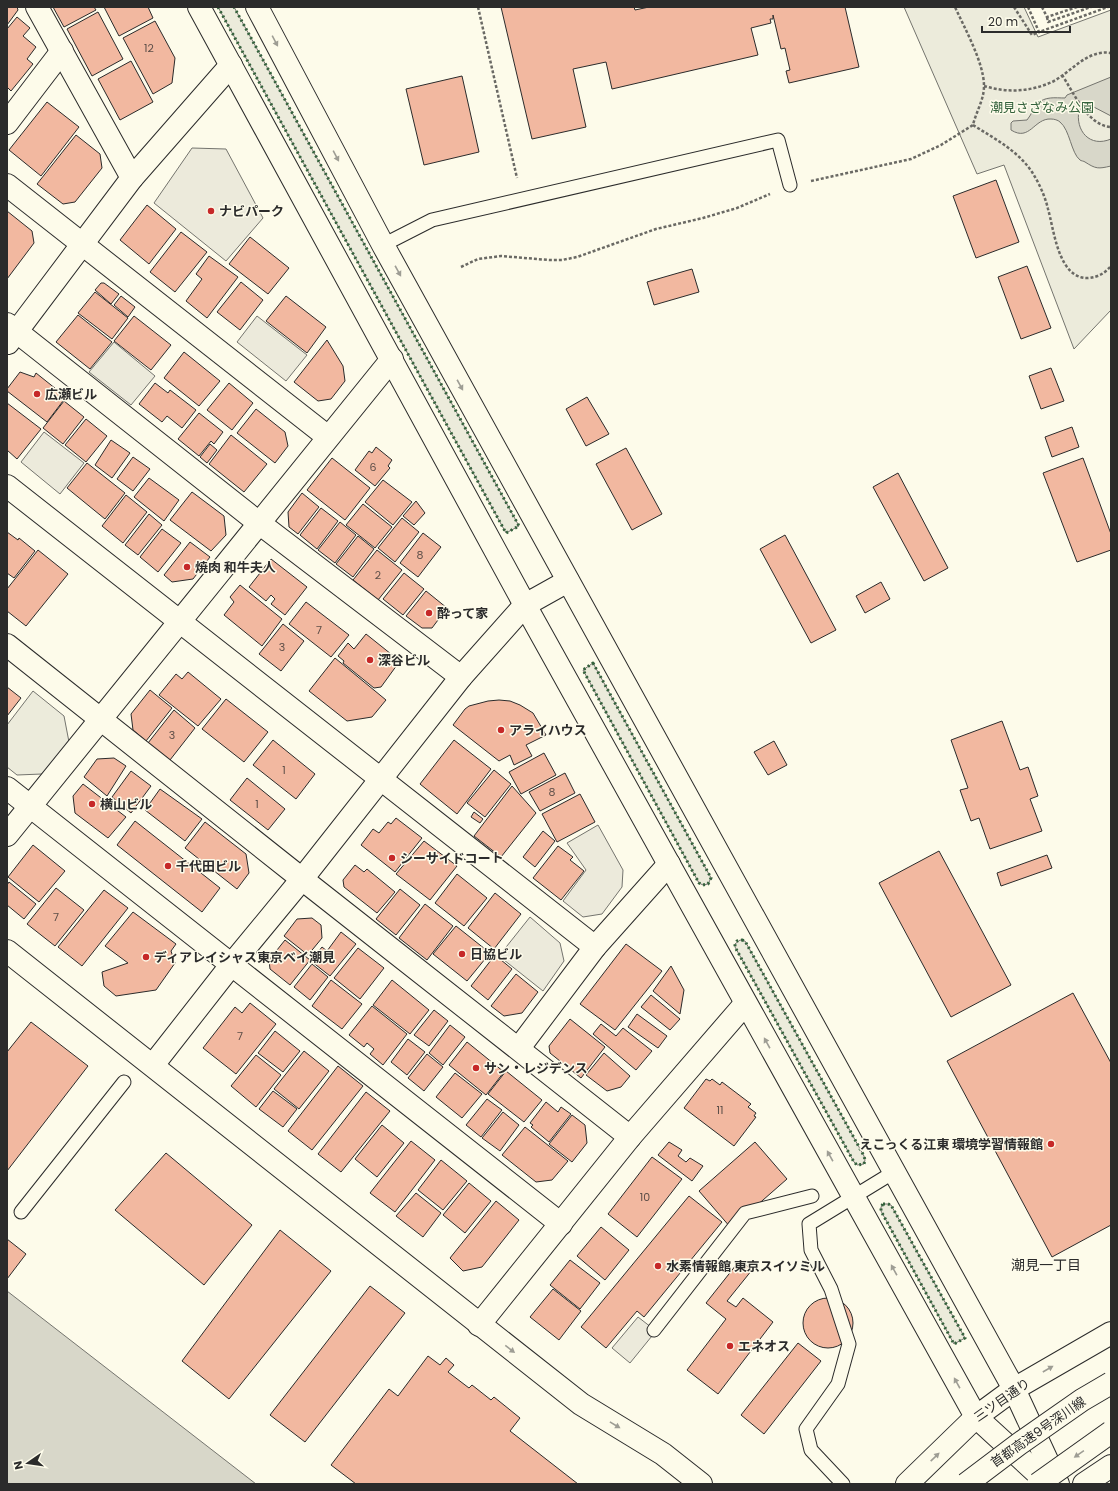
<svg xmlns="http://www.w3.org/2000/svg" width="1118" height="1491" font-family="Poppins,'Noto Sans JP',sans-serif">
<style>
.green{fill:#ecebdb;stroke:#74746e}
.parking{fill:#eceadb;stroke:#74746e}
.water{fill:#d8d7c9;stroke:#74746e}
.building{fill:#f2b8a0;stroke:#2b2b2b}
.lines{fill:none;stroke-linecap:round;stroke-linejoin:round}
.lane-casing{stroke:#2b2b2b;stroke-width:15}
.street-casing{stroke:#2b2b2b;stroke-width:24}
.secondary-casing{stroke:#2b2b2b;stroke-width:24}
.primary-casing{stroke:#2b2b2b;stroke-width:24}
.path{stroke:#6a6964;stroke-width:2.5;stroke-dasharray:3 2;stroke-linecap:butt}
.lane{stroke:#fdfbea;stroke-width:13}
.street{stroke:#fdfbea;stroke-width:22}
.secondary{stroke:#fdfbea;stroke-width:22}
.primary{stroke:#fdfbea;stroke-width:22}
.highway-bridge-casing{stroke:#2b2b2b;stroke-width:24;stroke-linecap:butt}
.highway-bridge{stroke:#fdfbea;stroke-width:22}
.hedge{stroke:#34623c;stroke-width:3;stroke-dasharray:2 3;stroke-linecap:butt}
.oneway{fill:#9e9d94}
.poi-dot{fill:#c62828;stroke:#fdfbea;stroke-width:1.5}
.labels{text-anchor:middle;dominant-baseline:central;stroke-width:3;stroke-linejoin:round;paint-order:stroke}
.number-label{font-size:11px;fill:#5d4e48}
.park-label{font-size:13px;fill:#34623c;stroke:#fdfbea}
.poi-label{font-size:13px;font-weight:bold;fill:#2b2b2b;stroke:#fdfbea;text-anchor:start}
.street-label{font-size:13px;fill:#2b2b2b;stroke:#fdfbea}
.neighbourhood-label{font-size:14px;fill:#2b2b2b;stroke:#fdfbea}
</style>
<rect width="100%" height="100%" fill="#fdfbea"/>
<g class="green">
<path d="M218 7H234L519 526 506 533Z"/>
<path d="M904 7H1024L1038 37 1111 10V310L1074 349 1004 165 977 174Z"/>
<path d="M593 663 710 876 711 878 708 884 703 885 699 883 583 670Z"/>
<path d="M33 691 64 716 69 742 42 774 17 775 7 767V725Z"/>
<path d="M740 940 745 941 864 1156 865 1160 864 1164 857 1165 854 1162 735 947V944Z"/>
<path d="M883 1204H888L891 1205 965 1338 954 1344 881 1211V1207Z"/>
</g>
<g class="parking">
<path d="M192 148 226 149 263 218 226 261 154 203Z"/>
<path d="M257 316 307 355 286 381 237 342Z"/>
<path d="M114 342 155 376 131 405 89 372Z"/>
<path d="M44 432 84 463 60 494 21 462Z"/>
<path d="M598 825 623 870 622 887 602 914 583 917 563 901 586 870 567 843Z"/>
<path d="M530 917 560 943 564 961 543 991 499 956Z"/>
<path d="M638 1317 656 1331 630 1363 612 1348Z"/>
</g>
<g class="water">
<path d="M1111 77V116L1090 105 1086 106 1079 110C1075 131 1090 148 1111 139V166C1098 169 1096 169 1085 162 1084 161 1081 161 1080 160 1071 153 1070 130 1060 122 1058 120 1054 119 1051 119 1034 118 1030 142 1011 130V123L1013 121 1027 120C1031 115 1034 108 1037 104 1045 96 1055 98 1065 98L1067 95Z"/>
<path d="M7 1291 256 1484H7Z"/>
</g>
<g class="building">
<path d="M7 7H17L18 10 7 25Z"/>
<path d="M53 7H94L96 10 64 27Z"/>
<path d="M104 7H148L153 18 119 36Z"/>
<path d="M501 7H634L635 10 649 7H845L859 67 789 83 786 71 790 70 785 48 781 49 773 15V19H770L771 23 751 28 758 55 612 89 606 62 573 69 586 127 532 139Z"/>
<path d="M98 12 123 59 92 76 67 29Z"/>
<path d="M17 17 30 28 23 36 36 47 27 59 33 64 11 91 7 87V29Z"/>
<path d="M155 21 175 58 172 83 153 94 123 38Z"/>
<path d="M131 61 153 102 120 120 98 79Z"/>
<path d="M462 76 479 152 424 165 406 89Z"/>
<path d="M47 102 79 127 41 176 9 150Z"/>
<path d="M76 135 100 154 102 168 75 202 63 204 37 184Z"/>
<path d="M996 180 1019 242 976 258 953 196Z"/>
<path d="M147 205 176 229 149 264 120 240Z"/>
<path d="M7 211 32 231 34 243 7 279Z"/>
<path d="M181 232 207 252 175 292 150 272Z"/>
<path d="M250 237 289 268 268 294 229 264Z"/>
<path d="M209 256 238 277 207 318 186 301 202 279 196 274Z"/>
<path d="M1027 266 1051 328 1021 339 998 277Z"/>
<path d="M692 269 699 292 654 305 647 282Z"/>
<path d="M241 282 263 300 240 330 217 312Z"/>
<path d="M101 283H104L119 294 111 304 95 290Z"/>
<path d="M95 292 128 318 112 339 78 313Z"/>
<path d="M121 296 135 307 128 317 114 305Z"/>
<path d="M286 296 326 327 307 353 266 321Z"/>
<path d="M78 315 112 342 90 369 56 342Z"/>
<path d="M134 316 171 345 151 370 114 341Z"/>
<path d="M327 340 343 366 345 381 331 399 318 401 294 382Z"/>
<path d="M184 352 220 381 199 406 164 378Z"/>
<path d="M1051 368 1064 401 1041 409 1029 376Z"/>
<path d="M20 372 34 377 36 373 66 397 47 422 7 391V389Z"/>
<path d="M155 383 168 393 170 390 196 410 182 428 167 416 162 422 139 404Z"/>
<path d="M229 383 253 403 232 430 207 410Z"/>
<path d="M587 397 609 434 586 446 566 409Z"/>
<path d="M64 401 84 417 63 444 43 428Z"/>
<path d="M7 403 41 429 17 459 7 450Z"/>
<path d="M256 409 285 432 288 446 275 463 237 433Z"/>
<path d="M199 413 223 432 214 444 211 441 199 456 178 439Z"/>
<path d="M86 419 107 436 86 462 65 445Z"/>
<path d="M1072 427 1079 447 1052 457 1045 437Z"/>
<path d="M231 435 267 464 244 492 209 464Z"/>
<path d="M111 440 130 453 112 478 95 465Z"/>
<path d="M210 444 217 450 207 463 200 457Z"/>
<path d="M376 447 392 460 388 466 390 468 375 486 355 470 369 451 372 453Z"/>
<path d="M626 448 662 514 632 530 596 464Z"/>
<path d="M133 457 150 469 133 491 117 479Z"/>
<path d="M332 458 370 488 345 520 307 490Z"/>
<path d="M1083 458 1111 534V550L1077 562 1043 473Z"/>
<path d="M87 463 125 493 105 519 67 488Z"/>
<path d="M898 473 948 568 924 581 873 487Z"/>
<path d="M149 478 179 500 164 521 134 497Z"/>
<path d="M383 480 412 502 393 525 365 502Z"/>
<path d="M192 492 224 516 226 535 211 551 170 520Z"/>
<path d="M302 493 319 507 298 534 289 527 288 512Z"/>
<path d="M126 495 147 512 123 543 102 526Z"/>
<path d="M416 501 425 513 414 525 403 516Z"/>
<path d="M363 504 392 527 375 548 346 525Z"/>
<path d="M321 508 338 521 317 549 300 535Z"/>
<path d="M149 514 162 525 138 555 125 545Z"/>
<path d="M402 518 419 532 395 562 378 548Z"/>
<path d="M340 522 356 535 335 563 318 550Z"/>
<path d="M162 529 181 543 158 572 140 557Z"/>
<path d="M7 532 18 540 19 538 35 551 14 578 7 573Z"/>
<path d="M423 533 441 547 418 577 400 563Z"/>
<path d="M785 535 836 630 811 643 760 549Z"/>
<path d="M358 536 374 549 353 577 336 564Z"/>
<path d="M190 542 210 557 193 579 172 582 164 575Z"/>
<path d="M38 550 68 574 26 626 7 611V589Z"/>
<path d="M377 550 402 570 378 600 353 580Z"/>
<path d="M271 559 307 587 285 615 271 604 275 599 271 595 266 601 249 587Z"/>
<path d="M404 573 424 589 403 615 383 599Z"/>
<path d="M881 582 890 599 865 613 856 596Z"/>
<path d="M240 585 282 619 262 646 224 615 234 602 230 597Z"/>
<path d="M426 591 447 608 432 628H422L406 616Z"/>
<path d="M306 602 349 635 331 657 289 624Z"/>
<path d="M283 624 304 641 281 671 259 654Z"/>
<path d="M366 634 396 658 397 665 381 687 374 688 343 663 344 661 338 656 348 643 354 649Z"/>
<path d="M335 658 386 700 372 717 347 721 309 691Z"/>
<path d="M188 672 221 699 198 726 159 695 176 674 182 679Z"/>
<path d="M7 687 21 698 7 716Z"/>
<path d="M150 690 172 708 146 741 133 730 131 714Z"/>
<path d="M226 699 268 732 244 762 202 729Z"/>
<path d="M499 700 510 701 520 705 533 713 546 735 526 745 532 756 514 765 510 755 499 761 453 725 465 709 469 706 488 701Z"/>
<path d="M174 710 195 728 170 760 148 743Z"/>
<path d="M1002 721 1020 770 1028 767 1038 796 1030 799 1042 831 990 849 979 818 971 821 960 790 968 788 951 740Z"/>
<path d="M273 740 315 774 296 799 253 765Z"/>
<path d="M454 740 491 769 457 814 420 784Z"/>
<path d="M774 741 787 765 768 775 754 752Z"/>
<path d="M544 753 556 775 521 794 509 772Z"/>
<path d="M114 758 126 766 107 796 84 777 97 759Z"/>
<path d="M494 770 511 784 485 817 467 803Z"/>
<path d="M131 771 151 786 131 813 112 797Z"/>
<path d="M565 773 575 793 540 811 529 792Z"/>
<path d="M247 778 285 809 268 830 230 800Z"/>
<path d="M83 784 126 817 108 838 75 813 73 796Z"/>
<path d="M512 786 536 813 501 857 474 836Z"/>
<path d="M160 789 202 819 185 841 145 810Z"/>
<path d="M580 794 595 822 557 842 542 814Z"/>
<path d="M474 812 483 819 480 823 471 817Z"/>
<path d="M396 818 422 838 395 872 361 845 373 829 379 833 388 822 391 824Z"/>
<path d="M135 821 220 888 202 912 117 845Z"/>
<path d="M205 822 246 854 249 873 237 889 185 848Z"/>
<path d="M543 831 555 841 535 867 523 857Z"/>
<path d="M424 841 457 866 430 900 396 874Z"/>
<path d="M33 845 65 871 39 902 8 877Z"/>
<path d="M558 846 573 857 570 860 584 871 561 900 533 878Z"/>
<path d="M939 851 1011 985 951 1017 879 883Z"/>
<path d="M1047 855 1052 868 1001 886 997 873Z"/>
<path d="M355 865 364 872 367 869 395 892 377 913 344 887 343 880Z"/>
<path d="M457 874 487 898 464 926 435 903Z"/>
<path d="M9 882 36 904 24 919 7 905V885Z"/>
<path d="M56 888 84 910 55 946 27 924Z"/>
<path d="M400 889 420 905 396 935 376 919Z"/>
<path d="M104 890 128 908 82 966 58 947Z"/>
<path d="M495 893 521 914 494 949 468 928Z"/>
<path d="M425 904 453 926 427 960 399 938Z"/>
<path d="M133 912 176 944 171 951 175 963 156 990 116 996 104 986 102 972 128 963 105 946Z"/>
<path d="M312 918 321 925 322 938 308 955 284 936 297 919Z"/>
<path d="M456 926 490 953 467 981 433 954Z"/>
<path d="M341 932 356 944 330 976 311 961 322 947 327 951Z"/>
<path d="M285 940 310 960 290 985 270 969 269 960Z"/>
<path d="M626 944 662 971 615 1030 580 1004Z"/>
<path d="M358 948 384 968 360 999 334 978Z"/>
<path d="M495 955 512 969 488 1000 471 986Z"/>
<path d="M312 964 328 977 310 1000 294 987Z"/>
<path d="M671 966 684 990 680 1014 653 991Z"/>
<path d="M516 974 538 992 522 1013 504 1016 491 1006Z"/>
<path d="M331 980 362 1004 342 1029 312 1006Z"/>
<path d="M392 980 429 1010 410 1034 373 1005Z"/>
<path d="M1073 993 1111 1063V1225L1052 1257 947 1061Z"/>
<path d="M651 995 680 1019 670 1030 641 1007Z"/>
<path d="M250 1003 276 1024 236 1074 203 1048 235 1007 242 1013Z"/>
<path d="M372 1006 407 1034 383 1065 370 1054 374 1049 367 1043 364 1047 349 1035Z"/>
<path d="M434 1010 448 1021 429 1046 414 1035Z"/>
<path d="M637 1014 667 1036 658 1048 628 1027Z"/>
<path d="M570 1019 605 1047 581 1078 550 1053 549 1046Z"/>
<path d="M31 1022 88 1066 7 1171V1052Z"/>
<path d="M601 1024 616 1036 623 1028 652 1051 636 1070 593 1034Z"/>
<path d="M450 1025 465 1037 443 1065 429 1053Z"/>
<path d="M275 1031 300 1051 283 1072 258 1053Z"/>
<path d="M408 1039 425 1052 407 1075 391 1062Z"/>
<path d="M467 1042 504 1072 486 1095 449 1065Z"/>
<path d="M304 1051 329 1071 299 1109 274 1089Z"/>
<path d="M604 1053 630 1076 621 1087 607 1091 586 1075Z"/>
<path d="M427 1054 443 1067 424 1091 408 1078Z"/>
<path d="M256 1055 281 1075 256 1107 231 1086Z"/>
<path d="M338 1066 363 1086 312 1150 288 1131Z"/>
<path d="M506 1071 542 1100 524 1122 488 1094Z"/>
<path d="M455 1073 482 1094 462 1118 436 1097Z"/>
<path d="M706 1079 710 1081 712 1079 720 1085 722 1082 751 1104 748 1107 756 1113 754 1116 756 1117 734 1146 684 1108Z"/>
<path d="M273 1091 297 1109 283 1127 259 1109Z"/>
<path d="M366 1092 390 1111 341 1172 318 1154Z"/>
<path d="M487 1099 502 1110 481 1137 466 1125Z"/>
<path d="M546 1102 558 1112 561 1107 571 1114 549 1142 531 1127 533 1125 530 1123Z"/>
<path d="M503 1112 519 1125 500 1151 482 1138Z"/>
<path d="M572 1115 585 1125 587 1143 572 1162 549 1144Z"/>
<path d="M382 1125 404 1143 377 1177 355 1159Z"/>
<path d="M525 1127 568 1161 552 1180 536 1182 502 1155Z"/>
<path d="M411 1141 435 1160 395 1212 370 1193Z"/>
<path d="M669 1142 682 1150 678 1156 686 1162 690 1158 703 1166 692 1181 658 1155Z"/>
<path d="M755 1142 787 1179 731 1228 699 1191Z"/>
<path d="M166 1153 252 1225 204 1285 115 1210Z"/>
<path d="M652 1157 682 1179 637 1237 608 1214Z"/>
<path d="M441 1160 467 1181 443 1210 418 1190Z"/>
<path d="M469 1183 491 1201 465 1233 443 1215Z"/>
<path d="M416 1193 441 1213 423 1237 396 1216Z"/>
<path d="M689 1196 722 1222 644 1317 637 1311 606 1348 581 1327Z"/>
<path d="M496 1201 519 1220 482 1267 463 1271 450 1258Z"/>
<path d="M601 1227 629 1250 605 1280 577 1256Z"/>
<path d="M280 1230 331 1271 229 1399 182 1361Z"/>
<path d="M7 1239 26 1254 7 1279Z"/>
<path d="M570 1260 600 1283 580 1309 550 1285Z"/>
<path d="M740 1260 752 1270 727 1301 736 1307 743 1298 773 1322 718 1394 687 1370 726 1319 706 1303Z"/>
<path d="M370 1286 405 1313 305 1442 270 1415Z"/>
<path d="M553 1289 581 1311 559 1340 530 1317Z"/>
<circle cx="828" cy="1323" r="25"/>
<path d="M798 1343 821 1361 764 1434 741 1415Z"/>
<path d="M428 1356 440 1365 446 1358 454 1365 448 1372 469 1388 472 1385 491 1400 494 1397 520 1418 510 1431 578 1484H356L331 1465 389 1389 398 1396Z"/>
</g>
<g class="lines">
<defs>
<g id="lane">
<path d="M383 245 432 220 778 140 790 185"/>
<path d="M21 1212 124 1082"/>
<path d="M654 1330 745 1213 812 1196"/>
<path d="M843 1484 811 1450 806 1429 838 1384 849 1344 831 1289 811 1250 809 1224 894 1172"/>
</g>
<g id="street">
<path d="M37 7 132 178"/>
<path d="M7 123 62 51"/>
<path d="M7 185 328 437"/>
<path d="M7 324 259 523 461 677"/>
<path d="M8 343 132 178 231 65"/>
<path d="M7 486 595 947"/>
<path d="M7 645 302 879 630 1137"/>
<path d="M7 788 561 1224"/>
<path d="M7 835 392 359"/>
<path d="M519 1048 595 947 669 864"/>
<path d="M153 1065 232 964 302 879 461 677 525 605 568 581"/>
<path d="M479 1325 630 1137 745 1004"/>
</g>
<g id="secondary">
<path d="M199 7 525 605 976 1417 1049 1484"/>
<path d="M257 7 383 245 1014 1389 1058 1484"/>
<path d="M7 951 581 1404 663 1454 701 1484"/>
</g>
<g id="primary">
<path d="M907 1484 976 1417 1014 1389 1111 1333"/>
<path d="M1084 1484 1111 1466"/>
</g>
</defs>
<use href="#lane" class="lane-casing"/>
<use href="#street" class="street-casing"/>
<use href="#secondary" class="secondary-casing"/>
<use href="#primary" class="primary-casing"/>
<g class="path">
<path d="M478 7 517 178"/>
<path d="M1014 7 1032 35 1039 32"/>
<path d="M1028 7 1039 32 1108 7"/>
<path d="M1042 7 1047 17 1077 7"/>
<path d="M1047 17 1048 22 1091 7"/>
<path d="M1062 75C1074 93 1088 126 1111 127"/>
<path d="M984 86C1008 93 1031 92 1054 81 1072 71 1088 49 1111 53"/>
<path d="M973 125C995 139 1017 150 1032 172 1039 183 1045 196 1048 209 1054 229 1058 279 1088 278 1098 277 1104 274 1111 266"/>
<path d="M811 181 911 159 941 145 973 125C976 112 984 100 984 86 984 63 965 29 955 7"/>
<path d="M461 267 478 259 501 256 549 260H562L577 257 656 229 703 218 737 208 770 194"/>
</g>
<use href="#lane" class="lane"/>
<use href="#street" class="street"/>
<use href="#secondary" class="secondary"/>
<use href="#primary" class="primary"/>
<defs>
<g id="highway-bridge">
<path d="M966 1484 1019 1444 1082 1400 1111 1383"/>
<path d="M1038 1484 1111 1432"/>
</g>
</defs>
<use href="#highway-bridge" class="highway-bridge-casing"/>
<use href="#highway-bridge" class="highway-bridge"/>
<g class="hedge">
<path d="M218 7 506 533 519 526 234 7"/>
<path d="M593 663 710 876 711 878 708 884 703 885 699 883 583 670Z"/>
<path d="M742 940 745 941 864 1156 865 1160 864 1164 857 1165 854 1162 735 947V944L737 941Z"/>
<path d="M883 1204H888L891 1205 965 1338 954 1344 881 1211V1207Z"/>
</g>
</g>
<defs><path id="oneway-solid" d="M-6-.8H1V-3.2L6.5 0L1 3.2V.8H-6Z"/></defs>
<g class="oneway">
<use href="#oneway-solid" transform="translate(275 41) rotate(62)"/>
<use href="#oneway-solid" transform="translate(336 156) rotate(62)"/>
<use href="#oneway-solid" transform="translate(398 271) rotate(61)"/>
<use href="#oneway-solid" transform="translate(460 385) rotate(61)"/>
<use href="#oneway-solid" transform="translate(767 1043) rotate(-119)"/>
<use href="#oneway-solid" transform="translate(830 1156) rotate(-119)"/>
<use href="#oneway-solid" transform="translate(894 1270) rotate(-119)"/>
<use href="#oneway-solid" transform="translate(510 1349) rotate(38)"/>
<use href="#oneway-solid" transform="translate(1048 1369) rotate(-30)"/>
<use href="#oneway-solid" transform="translate(957 1383) rotate(-119)"/>
<use href="#oneway-solid" transform="translate(615 1425) rotate(31)"/>
<use href="#oneway-solid" transform="translate(1079 1454) rotate(145)"/>
<use href="#oneway-solid" transform="translate(935 1457) rotate(-44)"/>
</g>
<g class="poi-dot">
<circle cx="211" cy="211" r="4"/>
<circle cx="37" cy="394" r="4"/>
<circle cx="187" cy="567" r="4"/>
<circle cx="429" cy="613" r="4"/>
<circle cx="370" cy="660" r="4"/>
<circle cx="501" cy="730" r="4"/>
<circle cx="92" cy="804" r="4"/>
<circle cx="392" cy="858" r="4"/>
<circle cx="168" cy="866" r="4"/>
<circle cx="462" cy="954" r="4"/>
<circle cx="146" cy="957" r="4"/>
<circle cx="476" cy="1068" r="4"/>
<circle cx="1051" cy="1144" r="4"/>
<circle cx="658" cy="1266" r="4"/>
<circle cx="730" cy="1346" r="4"/>
</g>
<g class="labels">
<g class="number-label">
<text x="149" y="48">12</text>
<text x="373" y="467">6</text>
<text x="420" y="555">8</text>
<text x="378" y="575">2</text>
<text x="319" y="630">7</text>
<text x="282" y="647">3</text>
<text x="172" y="735">3</text>
<text x="284" y="770">1</text>
<text x="552" y="792">8</text>
<text x="257" y="804">1</text>
<text x="56" y="917">7</text>
<text x="240" y="1036">7</text>
<text x="720" y="1110">11</text>
<text x="645" y="1197">10</text>
</g>
<g class="park-label">
<text x="1042" y="107">潮見さざなみ公園</text>
</g>
<g class="poi-label">
<text x="219" y="211">ナビパーク</text>
<text x="45" y="394">広瀬ビル</text>
<text x="195" y="567">焼肉 和牛夫人</text>
<text x="437" y="613">酔って家</text>
<text x="378" y="660">深谷ビル</text>
<text x="509" y="730">アライハウス</text>
<text x="100" y="804">横山ビル</text>
<text x="400" y="858">シーサイドコート</text>
<text x="176" y="866">千代田ビル</text>
<text x="470" y="954">日協ビル</text>
<text x="154" y="957">ディアレイシャス東京ベイ潮見</text>
<text x="484" y="1068">サン・レジデンス</text>
<text x="1043" y="1144" text-anchor="end">えこっくる江東 環境学習情報館</text>
<text x="666" y="1266">水素情報館 東京スイソミル</text>
<text x="738" y="1346">エネオス</text>
</g>
<g class="street-label">
<text transform="translate(1002 1400) rotate(-35)">三ツ目通り</text>
<text transform="translate(1038 1432) rotate(-35)">首都高速9号深川線</text>
</g>
<g class="neighbourhood-label">
<text x="1046" y="1265">潮見一丁目</text>
</g>
</g>
<rect width="1118" height="1491" fill="none" stroke="#2b2b2b" stroke-width="16"/>
<g transform="translate(28 1463) rotate(257)" stroke="#fdfbea" stroke-width="3" paint-order="stroke">
<path d="M0-3L7 15L0 10L-7 15Z" fill="#2b2b2b"/>
<text y="-6" font-size="11" font-weight="bold" text-anchor="middle" fill="#2b2b2b">N</text>
</g>
<path d="M982 26v6h88v-6" fill="none" stroke="#2b2b2b" stroke-width="2"/>
<text x="988" y="26" font-size="12" fill="#2b2b2b" stroke="#fdfbea" stroke-width="3" paint-order="stroke">20 m</text>
</svg>
